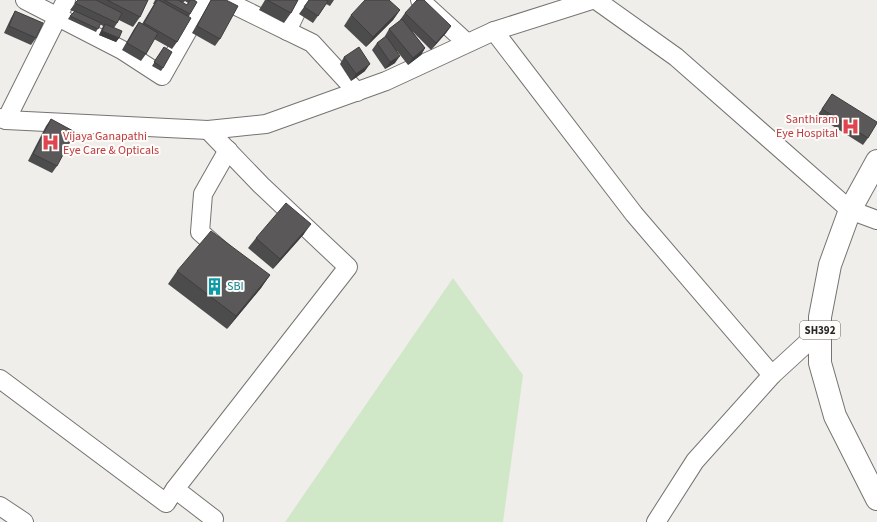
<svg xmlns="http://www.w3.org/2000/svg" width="877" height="522" font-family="'Source Sans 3',sans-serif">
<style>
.green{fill:#d1e8c8}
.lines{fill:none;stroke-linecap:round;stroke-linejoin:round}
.minor-casing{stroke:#757471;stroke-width:20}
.major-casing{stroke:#757471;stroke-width:24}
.minor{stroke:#fff;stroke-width:18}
.major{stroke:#fff;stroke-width:22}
.wall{fill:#4d4c4d;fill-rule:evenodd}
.shaded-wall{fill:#3f3e3e}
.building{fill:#5a5859;stroke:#3f3e3e}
.labels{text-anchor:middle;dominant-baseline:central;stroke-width:4;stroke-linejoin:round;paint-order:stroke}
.shield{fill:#fdfcf9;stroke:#666665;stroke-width:1}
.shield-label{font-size:11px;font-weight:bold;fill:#262625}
.health-label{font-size:12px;fill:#be3a42;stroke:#fdfcf9;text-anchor:end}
.culture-label{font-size:12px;fill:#0d838f;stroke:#fdfcf9;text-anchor:start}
</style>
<rect width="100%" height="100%" fill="#f0eeeb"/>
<path class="green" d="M453 278 523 375 503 522H285Z"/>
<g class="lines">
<defs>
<g id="minor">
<path d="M25 0 122 50 162 76 205 0"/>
<path d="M224 0 312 43 357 92"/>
<path d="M420 0 467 43"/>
<path d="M596 0 676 57 850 210 877 220"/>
<path d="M287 31 302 0"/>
<path d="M494 31 634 214 772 375 820 331"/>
<path d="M0 118 6 120 208 130 266 124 386 81 494 31 592 0"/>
<path d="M6 120 66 0"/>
<path d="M208 130 261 185 348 267 175 489 214 519 212 522"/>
<path d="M224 253 200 232 203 194 228 150"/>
<path d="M0 379 166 503 175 489"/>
<path d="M0 506 24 522"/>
<path d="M656 522 695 461 772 375"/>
</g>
<path id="major" d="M877 161 850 210 830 265 820 317V363L835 416 877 499"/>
</defs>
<use href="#minor" class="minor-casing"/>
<use href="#major" class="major-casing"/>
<use href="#minor" class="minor"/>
<use href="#major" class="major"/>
</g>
<g class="wall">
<path d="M78 0H148L140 17 133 27 119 20 114 28 119 38 116 42 99 35 103 26 100 24 96 32 68 19 70 16 75 12 70 10Z"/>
<path d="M155 0H195L190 14 189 17 177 42 172 49 154 39 146 54 141 61 122 50 134 29 139 22 142 24 154 4H153ZM185 1 188 3 187 5 183 3Z"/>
<path d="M211 0H226L220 39 215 46 192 33Z"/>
<path d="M265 0H298L291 13 284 23 259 10Z"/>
<path d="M309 0H334L330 6 326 4 313 23 299 14Z"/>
<path d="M400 10 393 20 366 47 344 26 351 15Z"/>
<path d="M15 11 36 38 31 45 4 33 11 18Z"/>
<path d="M405 13 451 26 446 33 431 50 412 31 425 48 421 55 408 65 397 51 395 63 385 69 372 50 377 43 385 37V36L389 29 400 21V20Z"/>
<path d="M164 47 163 68 161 71 152 66Z"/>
<path d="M344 57 365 71 351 81 340 64Z"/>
<path d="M832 94 868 138 863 145 817 116Z"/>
<path d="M51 119 57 166 52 173 28 161 46 126Z"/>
<path d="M304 234 273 269 248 248 256 238Z"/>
<path d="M177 271 270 275 261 288 227 329 168 284Z"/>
</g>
<g class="shaded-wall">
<path d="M400 10 393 20 366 47 373 37Z"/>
<path d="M451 26 446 33 431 50 436 43Z"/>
<path d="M102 31 119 38 116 42 99 35Z"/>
<path d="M425 48 421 55 408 65 413 58Z"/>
<path d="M400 56 395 63 385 69 390 62Z"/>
<path d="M370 64 365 71 351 81 356 74Z"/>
<path d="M311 224 304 234 273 269 280 259Z"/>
<path d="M270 275 261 288 227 329 236 316Z"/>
</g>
<g class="building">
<path d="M78 0H96L122 13 117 23 75 3Z"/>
<path d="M107 0H148L140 17Z"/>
<path d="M157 0H159L191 18 177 42 144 23Z"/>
<path d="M164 0H178L187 5 190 0H194L197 2 190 14Z"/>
<path d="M211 0H226L238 6 220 39 197 26Z"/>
<path d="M267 0H298L291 13Z"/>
<path d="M309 0H325L328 1 318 16 304 7Z"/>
<path d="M365 0H389L400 10 373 37 351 15Z"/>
<path d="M417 0H424L451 26 436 43 405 13Z"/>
<path d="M15 11 43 23 36 38 9 26Z"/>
<path d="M75 11 101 23 98 29 70 16Z"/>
<path d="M402 19 425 48 413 58 389 29Z"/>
<path d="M139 22 158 33 146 54 127 43Z"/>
<path d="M105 24 122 31 119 38 102 31Z"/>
<path d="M386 36 400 56 390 62 377 43Z"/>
<path d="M164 47 172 52 163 68 154 62Z"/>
<path d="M359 47 370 64 356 74 344 57Z"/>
<path d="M832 94 877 122V123L868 138 822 109Z"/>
<path d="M51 119 75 132 57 166 33 154Z"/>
<path d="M286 203 311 224 280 259 256 238Z"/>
<path d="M211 231 270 275 236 316 177 271Z"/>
</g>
<defs>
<symbol id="hospital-bare" viewBox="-9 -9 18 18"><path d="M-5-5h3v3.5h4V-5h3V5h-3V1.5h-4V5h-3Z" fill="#e0444e" stroke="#fdfcf9" stroke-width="2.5" paint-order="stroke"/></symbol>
<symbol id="building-bare" viewBox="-9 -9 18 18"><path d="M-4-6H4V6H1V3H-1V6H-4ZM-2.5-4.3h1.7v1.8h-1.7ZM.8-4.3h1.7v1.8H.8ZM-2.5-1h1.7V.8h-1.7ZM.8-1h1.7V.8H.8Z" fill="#0f9aa8" stroke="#fdfcf9" stroke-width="2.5" paint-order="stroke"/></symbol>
</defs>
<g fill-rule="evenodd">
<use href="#hospital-bare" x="838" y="114" width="25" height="25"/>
<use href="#hospital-bare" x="38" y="130" width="25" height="25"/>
<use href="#building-bare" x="202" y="274" width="25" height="25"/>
</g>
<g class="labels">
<rect class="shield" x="800" y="321" width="40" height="18" rx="3"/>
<g class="shield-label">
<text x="820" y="330">SH392</text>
</g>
<g class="health-label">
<text x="838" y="119">Santhiram<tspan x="838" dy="14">Eye Hospital</tspan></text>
<text x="63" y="136" text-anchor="start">Vijaya Ganapathi<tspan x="63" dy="14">Eye Care &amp; Opticals</tspan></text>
</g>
<g class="culture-label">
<text x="227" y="286">SBI</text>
</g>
</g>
</svg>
